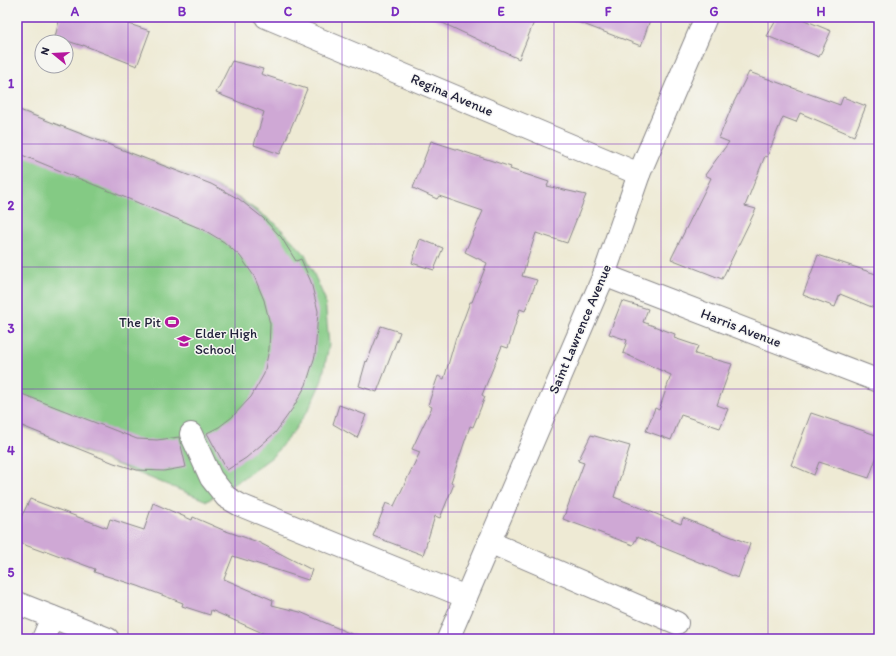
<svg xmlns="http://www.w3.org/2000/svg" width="896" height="656" font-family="Itim,sans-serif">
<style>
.green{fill:#84ca84;stroke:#537660}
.building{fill:#cfa8d5}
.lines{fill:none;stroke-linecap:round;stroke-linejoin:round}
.minor-casing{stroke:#888688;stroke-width:24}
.minor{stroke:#fff;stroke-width:22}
.grid{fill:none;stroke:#7b2cbf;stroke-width:1;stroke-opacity:0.55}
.labels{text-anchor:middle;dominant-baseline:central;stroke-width:3;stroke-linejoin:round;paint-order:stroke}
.street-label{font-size:14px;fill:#22223b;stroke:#f6f6f2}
.poi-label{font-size:14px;fill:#22223b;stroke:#f6f6f2;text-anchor:end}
.neatline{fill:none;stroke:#7b2cbf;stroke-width:1.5}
.grid-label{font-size:13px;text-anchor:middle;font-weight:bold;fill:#7b2cbf}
</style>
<rect width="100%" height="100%" fill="#f6f6f2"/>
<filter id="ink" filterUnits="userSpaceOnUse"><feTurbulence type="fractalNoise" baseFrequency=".025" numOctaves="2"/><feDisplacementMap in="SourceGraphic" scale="8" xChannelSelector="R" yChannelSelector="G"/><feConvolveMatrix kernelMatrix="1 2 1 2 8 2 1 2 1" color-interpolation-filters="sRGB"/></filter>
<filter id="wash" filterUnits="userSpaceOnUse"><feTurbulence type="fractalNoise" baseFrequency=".012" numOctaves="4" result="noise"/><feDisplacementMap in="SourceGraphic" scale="16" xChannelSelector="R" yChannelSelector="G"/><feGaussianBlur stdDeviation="0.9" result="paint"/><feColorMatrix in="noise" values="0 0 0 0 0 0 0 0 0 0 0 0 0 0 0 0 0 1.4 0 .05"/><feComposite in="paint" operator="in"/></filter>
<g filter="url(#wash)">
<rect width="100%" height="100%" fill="#eeead4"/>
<path class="green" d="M17 109 211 184 240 199 276 224 305 254 325 299 329 345 322 380 309 409 293 432 272 457 246 476 207 501 17 424Z"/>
<g id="blocks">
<g class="building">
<path d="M60 17H108L150 31 137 66 83 45V46L55 37Z"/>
<path d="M430 17H536L519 59Z"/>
<path d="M570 17H651L641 46 570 19Z"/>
<path d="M778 17H797L831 31 819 57 767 36Z"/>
<path d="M232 61 263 69 261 74 307 89 280 154 254 145 264 112 216 93Z"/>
<path d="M749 72 840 105 843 97 866 106 854 136 800 113 796 122 783 117 767 157 765 156 745 206 756 209 722 279 671 259 711 178 705 175 729 142 719 138 732 106Z"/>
<path d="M17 109 211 184 239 199 263 218 281 237 296 261 301 259 311 282 318 311 315 356 306 385 293 408 275 433 246 458 227 470 207 433 219 427 232 417 251 397 264 374 269 349 270 324 264 300 254 276 240 256 224 242 204 230 17 153Z"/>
<path d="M431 141 511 167 510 169 549 182 547 186 586 195 567 243 536 233 522 276 537 280 525 311 520 309 508 348 502 346 482 395 485 397 473 427 470 426 451 482 454 484 440 518 435 516 423 555 373 536 386 503 394 506 420 452 412 449 432 407 428 405 438 376 444 379 456 337H457L470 302H472L487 263 465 252 483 211 439 196 437 199 413 188Z"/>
<path d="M420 239 443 248 434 270 412 263Z"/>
<path d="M818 255 879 275V310L840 294 835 307 803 295Z"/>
<path d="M622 301 648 309 643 322 675 334 674 338 698 346 695 354 732 364 717 405 728 409 720 428 681 415 671 440 646 431 655 408 659 410 671 375 623 353 627 340 609 334Z"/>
<path d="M381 326 400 332 377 392 359 386 366 361 367 362Z"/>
<path d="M17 392 137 439 157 440 179 437 186 467 164 471 137 470 114 463 17 424Z"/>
<path d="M339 405 366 415 357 438 333 424Z"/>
<path d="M811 413 879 436V450L869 478 819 462 814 475 791 465Z"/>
<path d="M591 435 630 446 614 497 681 524 683 518 750 544 738 578 637 537 633 545 563 519 584 463 578 461Z"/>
<path d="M30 499 107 528 110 519 144 530 153 503 192 520 193 517 223 530 258 542 312 570 308 580 233 556 224 579 273 600 272 605 300 612 363 639H276L211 610 210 615 182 606 183 603 138 586 94 572 95 569 44 550V552L17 542V526Z"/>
</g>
</g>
</g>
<g filter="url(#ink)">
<use href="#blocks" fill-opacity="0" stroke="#888688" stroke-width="1"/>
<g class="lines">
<defs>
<g id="minor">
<path d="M266 17 639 174"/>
<path d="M604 275 879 381"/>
<path d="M191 434 211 478 226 497 240 505 466 597"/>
<path d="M489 542 677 623"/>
<path d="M17 603 108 639"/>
<path d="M43 639 52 617"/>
<path d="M448 639 604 275 639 174 706 17"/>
</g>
</defs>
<use href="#minor" class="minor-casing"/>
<use href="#minor" class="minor"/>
</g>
</g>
<path class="grid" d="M128 17V639M235 17V639M342 17V639M448 17V639M554 17V639M661 17V639M768 17V639M17 144H879M17 267H879M17 389H879M17 512H879"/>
<defs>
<symbol id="stadium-bare" viewBox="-9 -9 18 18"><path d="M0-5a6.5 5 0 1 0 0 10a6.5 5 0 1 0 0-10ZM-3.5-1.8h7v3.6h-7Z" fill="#b5179e" stroke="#f6f6f2" stroke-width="2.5" paint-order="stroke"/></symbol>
<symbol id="school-bare" viewBox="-9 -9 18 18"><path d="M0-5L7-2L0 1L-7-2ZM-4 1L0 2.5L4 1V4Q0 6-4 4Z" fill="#b5179e" stroke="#f6f6f2" stroke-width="2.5" paint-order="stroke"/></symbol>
</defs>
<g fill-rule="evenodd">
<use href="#stadium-bare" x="162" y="312" width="20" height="20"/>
<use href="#school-bare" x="174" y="331" width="20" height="20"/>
</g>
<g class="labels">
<g class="street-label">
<text transform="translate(452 95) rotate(23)">Regina Avenue</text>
<text transform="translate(741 328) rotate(21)">Harris Avenue</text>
<text transform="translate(580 329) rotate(-67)">Saint Lawrence Avenue</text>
</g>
<g class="poi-label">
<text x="161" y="322">The Pit</text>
<text x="195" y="333" text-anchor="start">Elder High<tspan x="195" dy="16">School</tspan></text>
</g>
</g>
<rect width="896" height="656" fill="none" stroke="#f6f6f2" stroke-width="44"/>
<g transform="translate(54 54) rotate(288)"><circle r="19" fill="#f6f6f2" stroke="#a1a1a9"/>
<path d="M0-3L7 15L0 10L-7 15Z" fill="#b5179e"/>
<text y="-6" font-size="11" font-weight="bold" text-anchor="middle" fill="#22223b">N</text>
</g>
<rect x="22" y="22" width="852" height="612" class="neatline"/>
<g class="grid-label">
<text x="75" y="16">A</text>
<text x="182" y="16">B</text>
<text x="288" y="16">C</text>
<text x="395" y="16">D</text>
<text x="501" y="16">E</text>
<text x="608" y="16">F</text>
<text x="714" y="16">G</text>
<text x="821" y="16">H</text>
<text x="11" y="88">1</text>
<text x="11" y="210">2</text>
<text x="11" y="333">3</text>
<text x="11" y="455">4</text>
<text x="11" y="577">5</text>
</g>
</svg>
